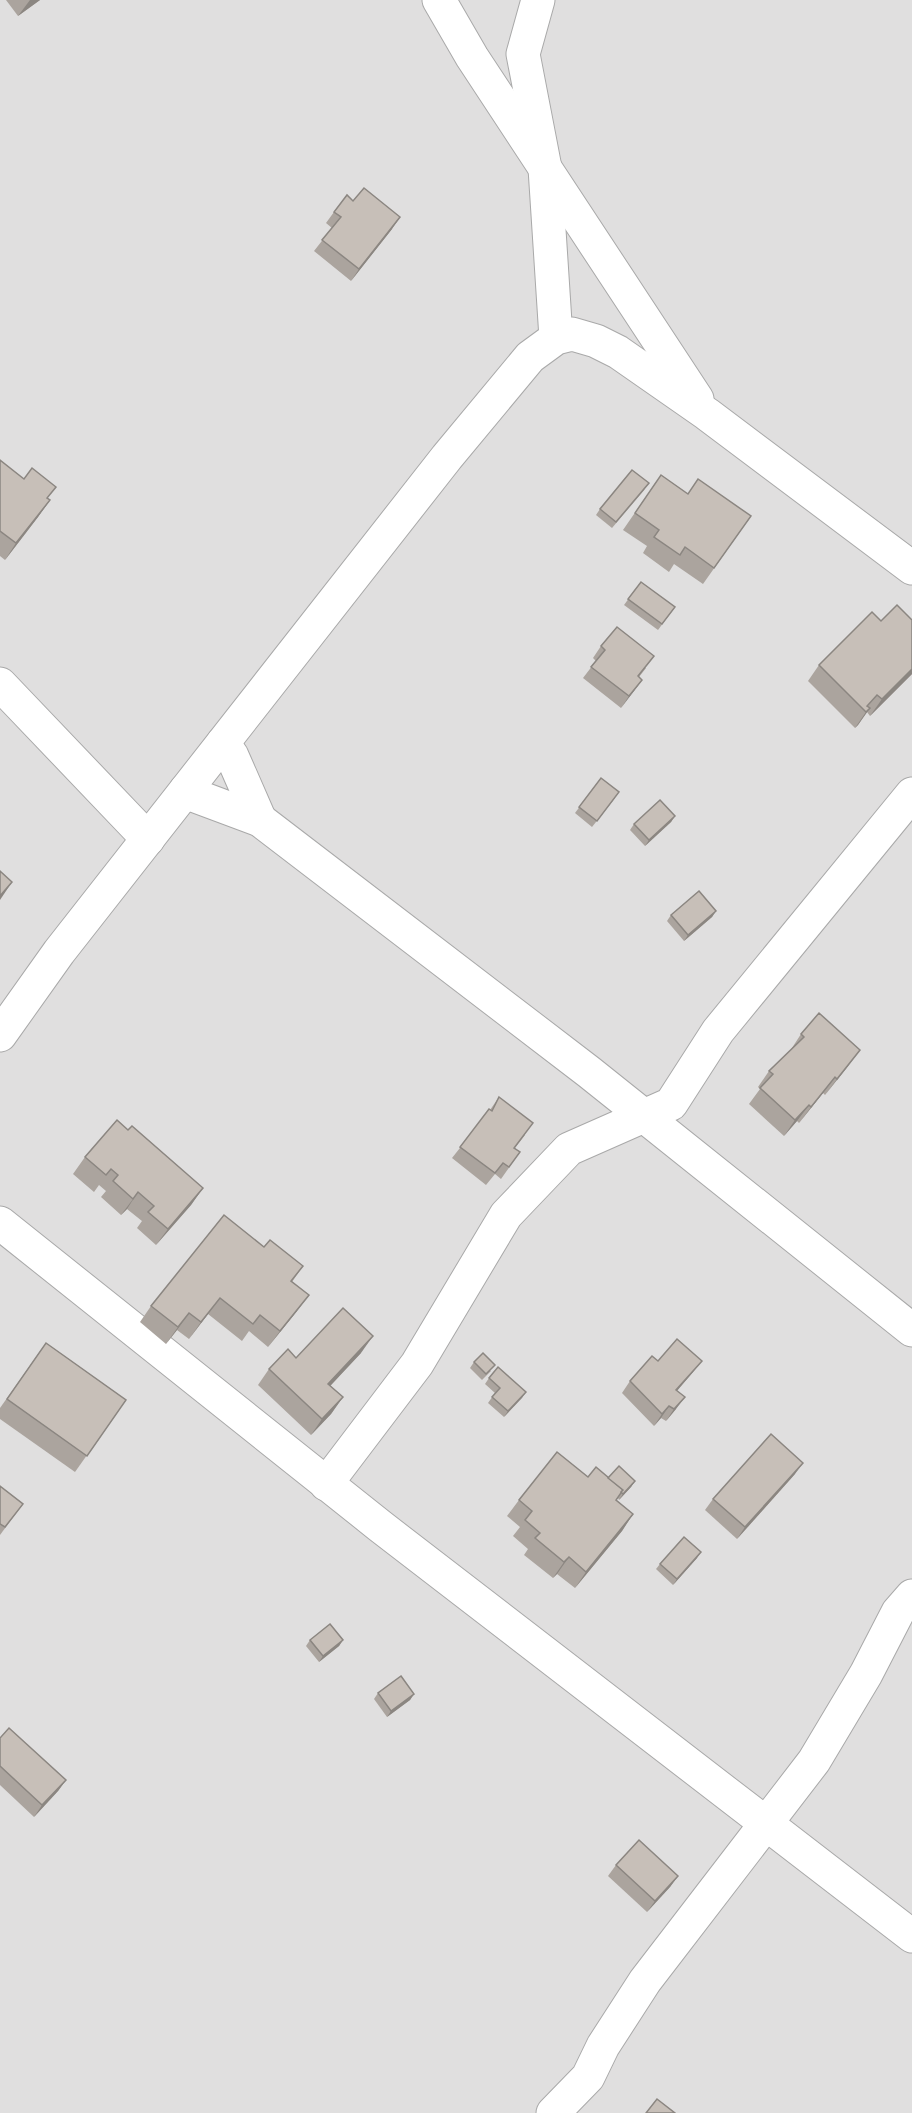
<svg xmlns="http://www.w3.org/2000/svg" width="912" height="2113" font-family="'Alegreya Sans',sans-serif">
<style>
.residential{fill:#e0dfdf}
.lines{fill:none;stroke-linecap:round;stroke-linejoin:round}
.street-casing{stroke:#a9a9a9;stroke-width:35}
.street{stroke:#fff;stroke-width:33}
.wall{fill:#aba49e}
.shaded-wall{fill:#8b8681}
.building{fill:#c7bfb8;stroke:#8b8681;stroke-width:1.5}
</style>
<rect width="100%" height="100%" fill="#f2efe9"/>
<rect class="residential" x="0" y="0" width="912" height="2113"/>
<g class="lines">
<defs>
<g id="street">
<path d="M439 0 472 57 697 399"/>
<path d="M538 0 523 54 545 168 556 338"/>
<path d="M0 684 148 839"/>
<path d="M223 743 232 756 260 820"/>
<path d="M186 790 193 795 260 820 589 1072 912 1330"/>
<path d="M0 1035 59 952 447 457 530 357 556 338 572 334 596 341 618 352 707 414 912 568"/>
<path d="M0 1223 380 1526 912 1936"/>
<path d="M326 1484 417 1364 506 1215 569 1149 671 1104 718 1031 912 794"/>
<path d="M553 2113 588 2077 603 2046 645 1981 814 1761 866 1674 898 1612 912 1596"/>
</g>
</defs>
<use href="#street" class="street-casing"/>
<use href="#street" class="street"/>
</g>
<g class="wall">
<path d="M6 0H40L18 16Z"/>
<path d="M353 201 392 229 351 281 314 251 332 228 326 223 334 212Z"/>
<path d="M0 460 50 500 38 517 5 560 0 556Z"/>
<path d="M661 475 688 494 751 516 703 584 674 564 669 572 643 553 647 546 623 530Z"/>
<path d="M645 489 612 528 596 515 600 509Z"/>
<path d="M641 582 675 607 658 630 624 605Z"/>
<path d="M601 646 646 668 639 677 642 680 621 708 583 678 596 661 593 658Z"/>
<path d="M819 665 912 674 870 716 867 712 858 725 855 728 808 681Z"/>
<path d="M601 778 615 798 592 827 575 813Z"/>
<path d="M675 816 671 822 645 846 630 830 634 824Z"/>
<path d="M716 911 712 917 684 941 667 921 671 915Z"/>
<path d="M801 1034 848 1066 825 1095 823 1093 799 1123 797 1121 784 1136 749 1104 760 1089 758 1087 769 1071 790 1051Z"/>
<path d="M499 1097 525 1135 515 1148 520 1152 501 1179 495 1174 486 1185 452 1158 490 1110Z"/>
<path d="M85 1157 203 1188 191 1205 156 1245 137 1228 142 1221 127 1209 121 1215 101 1197 106 1191 99 1185 94 1192 73 1174Z"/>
<path d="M264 1247 303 1266 292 1282 297 1311 268 1347 249 1331 242 1341 208 1314 189 1339 177 1330 166 1344 140 1322 151 1306Z"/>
<path d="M46 1343 126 1400 75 1472 0 1419V1408Z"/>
<path d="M361 1353 330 1386 343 1397 331 1414 311 1435 258 1385 269 1369 296 1358Z"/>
<path d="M658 1361 693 1372 677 1391 676 1409 666 1421 661 1418 654 1426 622 1393 630 1381Z"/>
<path d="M474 1362 491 1371 482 1380 470 1368Z"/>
<path d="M489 1378 526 1392 504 1417 488 1403 495 1393 485 1384Z"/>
<path d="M795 1474 737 1539 705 1510 713 1499Z"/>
<path d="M588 1477 608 1478 635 1481 631 1487 619 1500 618 1498 616 1500 633 1514 622 1531 575 1588 557 1574 553 1578 524 1555 528 1549 513 1536 520 1527 507 1516 519 1500Z"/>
<path d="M0 1486 23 1504 0 1535Z"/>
<path d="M697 1558 673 1585 656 1569 660 1564Z"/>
<path d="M310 1640H343L339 1646 319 1662 306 1646Z"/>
<path d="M378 1693 414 1694 410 1700 387 1717 374 1699Z"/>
<path d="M0 1738 66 1780 58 1791 34 1817 0 1785Z"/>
<path d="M616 1865 678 1876 670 1887 647 1912 608 1876Z"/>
</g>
<g class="shaded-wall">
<path d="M30 0H40L18 16Z"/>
<path d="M400 217 392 229 351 281 359 269Z"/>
<path d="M50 500 38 517 5 560 16 543Z"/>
<path d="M912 669V674L870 716 882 699Z"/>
<path d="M642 680 634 691 621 708 629 696Z"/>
<path d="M870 708 858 725 855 728 866 712Z"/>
<path d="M675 816 671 822 645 846 649 840Z"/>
<path d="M12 882 0 900V896Z"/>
<path d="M716 911 712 917 684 941 688 935Z"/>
<path d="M860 1050 848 1066 825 1095 837 1079Z"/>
<path d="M835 1077 823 1093 799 1123 811 1107Z"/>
<path d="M809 1105 797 1121 784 1136 795 1120Z"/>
<path d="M203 1188 191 1205 156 1245 168 1229Z"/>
<path d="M138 1192 127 1209 121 1215 133 1199Z"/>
<path d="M309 1295 297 1311 268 1347 280 1331Z"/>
<path d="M220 1298 208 1314 189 1339 201 1322Z"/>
<path d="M189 1313 177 1330 166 1344 178 1327Z"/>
<path d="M373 1336 361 1353 317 1400 328 1384Z"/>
<path d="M702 1361 693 1372 668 1401 676 1390Z"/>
<path d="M526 1392 522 1398 504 1417 508 1411Z"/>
<path d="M343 1397 331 1414 311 1435 322 1419Z"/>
<path d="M685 1397 676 1409 666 1421 674 1409Z"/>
<path d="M669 1406 661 1418 654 1426 662 1414Z"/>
<path d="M803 1463 795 1474 737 1539 745 1527Z"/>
<path d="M635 1481 631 1487 619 1500 623 1494Z"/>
<path d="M633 1514 622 1531 575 1588 586 1572Z"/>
<path d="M701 1552 697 1558 673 1585 677 1579Z"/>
<path d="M569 1557 557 1574 553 1578 564 1562Z"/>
<path d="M343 1640 339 1646 319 1662 323 1656Z"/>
<path d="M414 1694 410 1700 387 1717 391 1711Z"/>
<path d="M66 1780 58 1791 34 1817 42 1805Z"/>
<path d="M678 1876 670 1887 647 1912 655 1901Z"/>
</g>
<g class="building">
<path d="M364 188 400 217 359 269 322 240 341 217 334 212 347 195 353 201Z"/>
<path d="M0 460 24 479 32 468 56 487 47 498 50 500 16 543 0 531Z"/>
<path d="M632 470 649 483 616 522 600 509Z"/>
<path d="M661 475 688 494 698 479 751 516 714 568 685 547 680 555 654 537 659 530 635 513Z"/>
<path d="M641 582 675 607 662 624 628 599Z"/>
<path d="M897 605 912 620V669L882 699 877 695 867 706 870 708 866 712 819 665 872 612 881 621Z"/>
<path d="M617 627 654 656 638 676 642 680 629 696 591 667 605 650 601 646Z"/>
<path d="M601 778 619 792 597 821 579 807Z"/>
<path d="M660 800 675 816 649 840 634 824Z"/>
<path d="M0 871 12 882 0 896Z"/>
<path d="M699 891 716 911 688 935 671 915Z"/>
<path d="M819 1013 860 1050 837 1079 835 1077 811 1107 809 1105 795 1120 760 1088 773 1074 769 1071 804 1037 801 1034Z"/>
<path d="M499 1097 533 1123 514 1148 520 1152 509 1167 503 1163 495 1173 460 1147 489 1109 492 1111Z"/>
<path d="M117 1120 128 1130 132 1126 203 1188 168 1229 148 1212 154 1206 138 1192 133 1199 113 1181 118 1175 111 1169 106 1175 85 1157Z"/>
<path d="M224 1215 264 1247 270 1240 303 1266 291 1281 309 1295 280 1331 260 1315 253 1324 220 1298 201 1322 189 1313 178 1327 151 1306Z"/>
<path d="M343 1308 373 1336 328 1384 343 1397 322 1419 269 1369 288 1349 296 1358Z"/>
<path d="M677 1339 702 1361 676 1390 685 1397 674 1409 669 1406 662 1414 630 1381 652 1356 658 1361Z"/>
<path d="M46 1343 126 1400 87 1456 7 1399Z"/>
<path d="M483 1353 495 1365 486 1374 474 1362Z"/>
<path d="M498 1367 526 1392 508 1411 492 1397 500 1388 489 1378Z"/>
<path d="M771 1434 803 1463 745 1527 713 1499Z"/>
<path d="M557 1452 588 1477 596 1467 623 1490 616 1500 633 1514 586 1572 569 1557 564 1562 535 1538 540 1533 525 1520 532 1511 519 1500Z"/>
<path d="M619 1466 635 1481 623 1494 621 1492 623 1490 608 1478Z"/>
<path d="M0 1486 23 1504 5 1527 0 1524Z"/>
<path d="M684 1537 701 1552 677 1579 660 1564Z"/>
<path d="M330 1624 343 1640 323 1656 310 1640Z"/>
<path d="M401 1676 414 1694 391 1711 378 1693Z"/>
<path d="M9 1728 66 1780 42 1805 0 1766V1738Z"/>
<path d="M639 1840 678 1876 655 1901 616 1865Z"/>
<path d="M657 2099 675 2113H646Z"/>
</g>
</svg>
